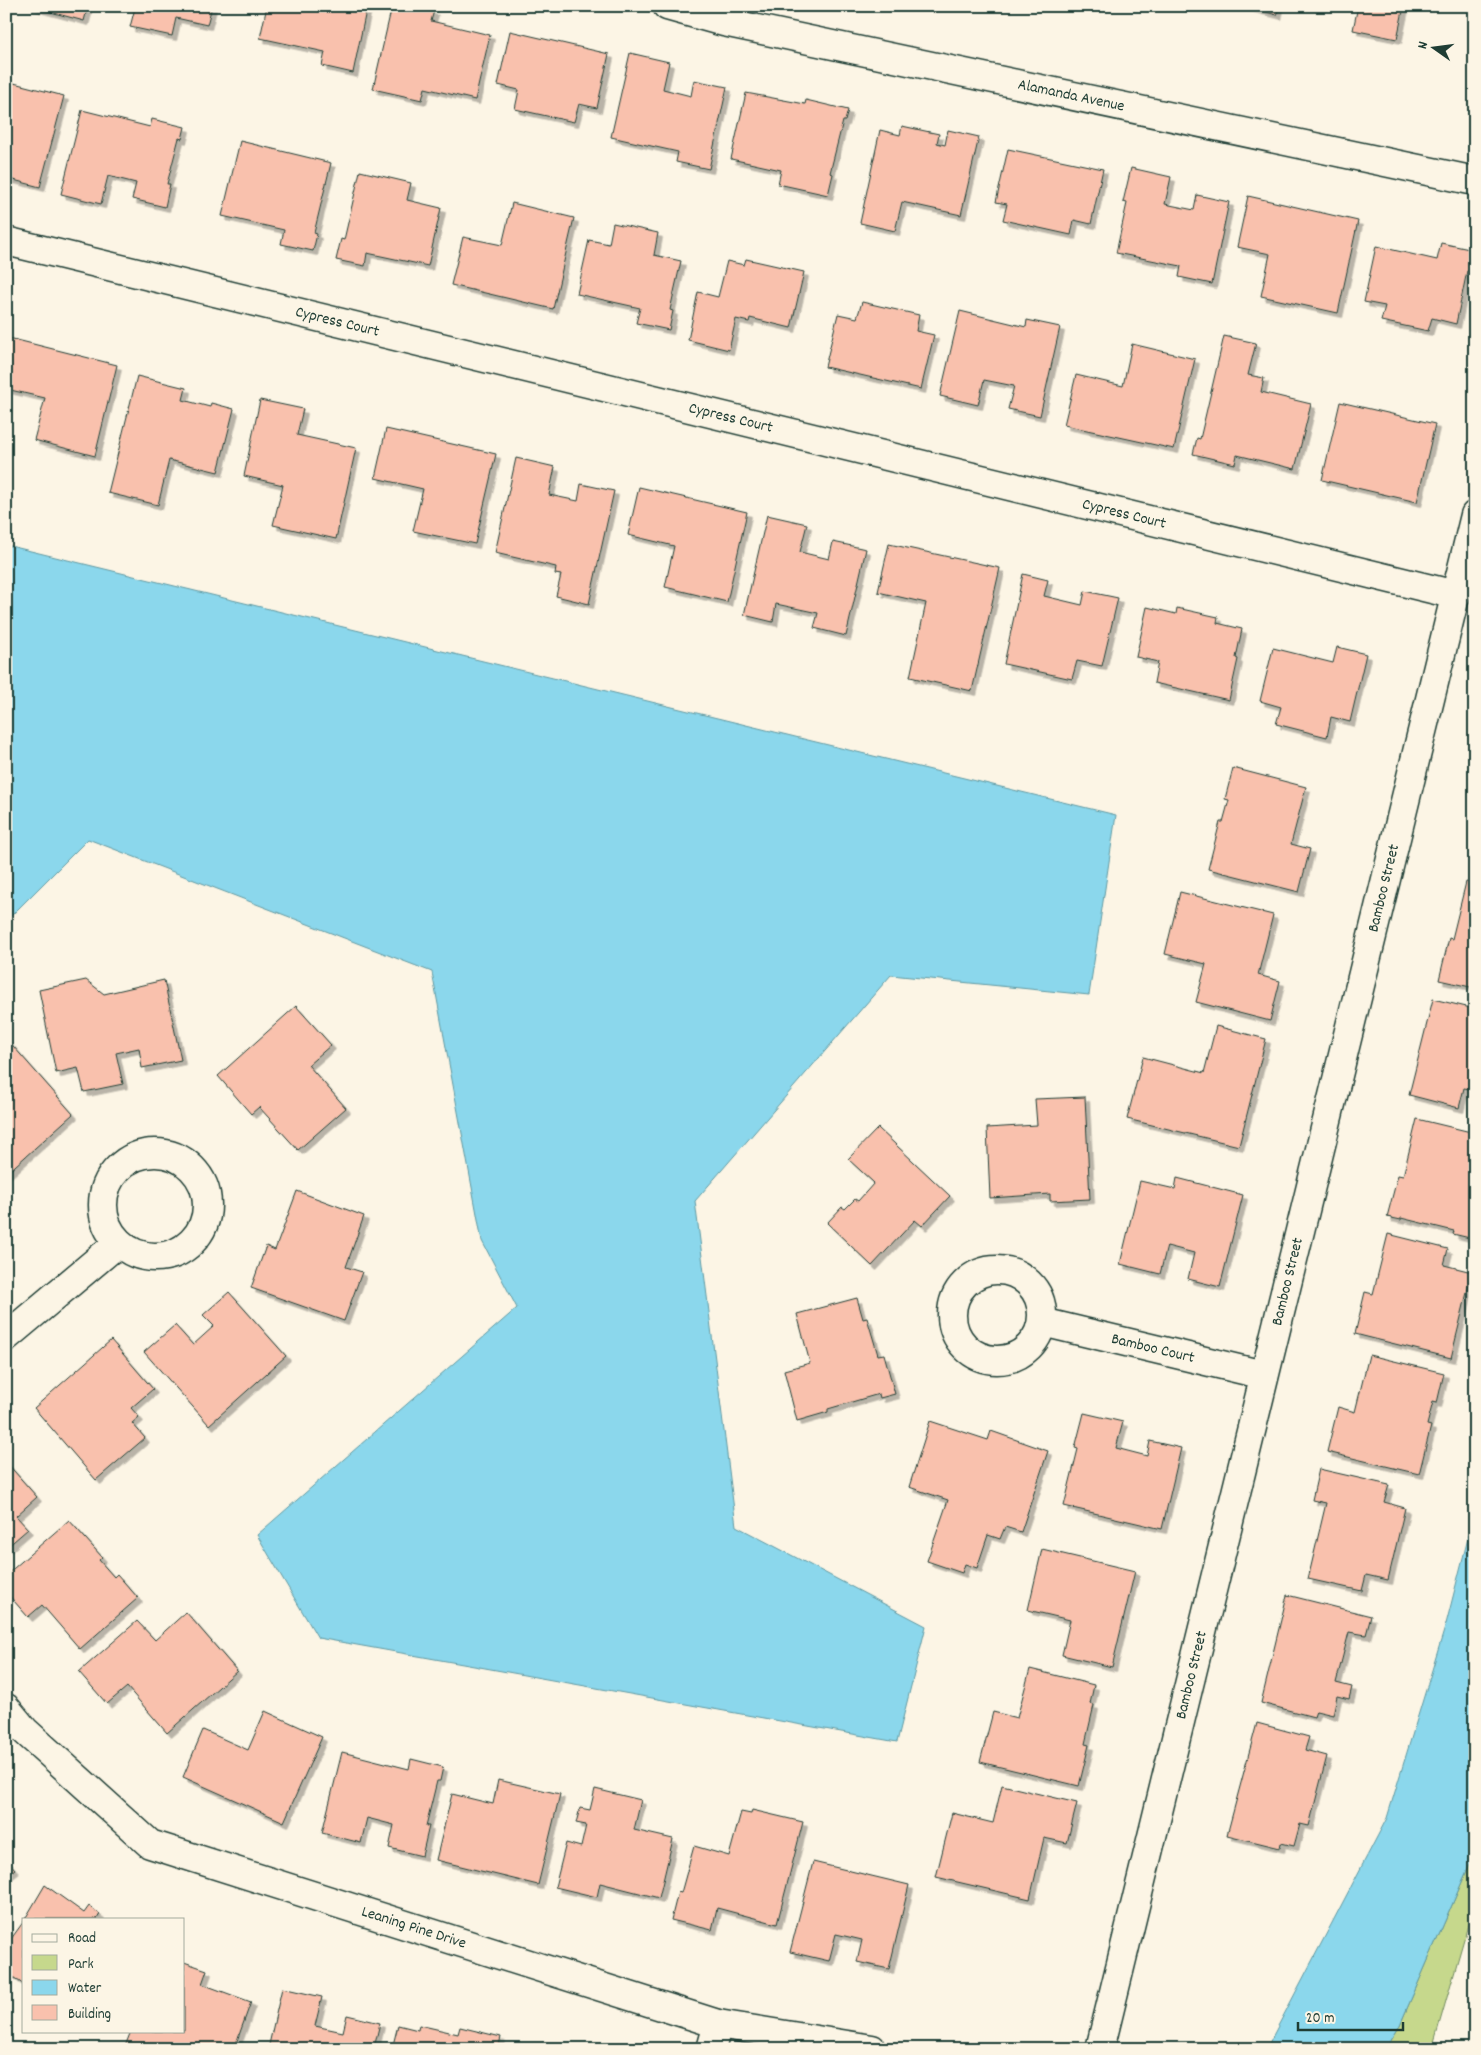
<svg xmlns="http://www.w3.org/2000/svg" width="1481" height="2055" font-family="Dekko,sans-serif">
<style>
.green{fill:#c6d88c;stroke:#728a60}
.water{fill:#8bd7ec;stroke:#6099a2}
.building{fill:#f9c1ad;stroke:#1f3d34;filter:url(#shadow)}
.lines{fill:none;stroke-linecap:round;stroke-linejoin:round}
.minor-casing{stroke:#1f3d34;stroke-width:31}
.minor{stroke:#fcf5e5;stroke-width:28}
.labels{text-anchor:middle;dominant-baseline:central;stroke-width:4;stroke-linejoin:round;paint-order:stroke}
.street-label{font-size:16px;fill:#1f3d34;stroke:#fcf5e5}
</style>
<defs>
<filter id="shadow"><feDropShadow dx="4.5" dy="4.5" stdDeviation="0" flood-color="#0004"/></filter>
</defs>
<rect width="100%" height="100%" fill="#fcf5e5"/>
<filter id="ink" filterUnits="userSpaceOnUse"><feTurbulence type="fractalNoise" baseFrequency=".02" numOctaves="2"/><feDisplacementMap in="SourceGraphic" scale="10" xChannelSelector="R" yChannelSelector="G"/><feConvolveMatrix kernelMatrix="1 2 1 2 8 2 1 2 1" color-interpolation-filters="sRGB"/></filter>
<g filter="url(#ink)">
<path class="green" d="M1475 1852V1901L1432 2049H1386L1399 2027Z"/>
<g class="water">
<path d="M6 545 1116 815 1089 995 891 975 695 1201 736 1526 926 1626 897 1742 318 1638 257 1535 517 1308 482 1241 432 972 88 839 6 921Z"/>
<path d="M1475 1511V1852L1399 2027 1386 2049H1266L1387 1818 1446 1624Z"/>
</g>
<g class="building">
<path d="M28 6H88L84 21Z"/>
<path d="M127 6H212L207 25 176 18 172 36 130 27 135 8Z"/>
<path d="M267 6H367L353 73 322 66 325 52 260 38Z"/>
<path d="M392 6H410L434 11 431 21 490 35 475 100 425 88 422 100 373 89Z"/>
<path d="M1243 6H1279L1277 15Z"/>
<path d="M1358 6H1404L1397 39 1353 30Z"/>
<path d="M510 31 609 54 597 108 579 104 574 122 515 109 519 90 498 85Z"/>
<path d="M630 53 669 62 663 89 691 96 694 80 727 87 709 169 676 162 678 152 611 137Z"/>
<path d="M6 81 64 96 40 187 6 178Z"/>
<path d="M746 93 805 104 806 100 848 110 845 121H843L830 173 833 174 828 195 778 184 781 170 731 159Z"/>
<path d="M82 110 150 127 152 119 185 127 182 139 179 138 167 184H170L165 207 132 199 136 183 108 176 101 204 61 194Z"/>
<path d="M902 126 939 134 937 143 945 145 948 130 979 137 961 215 902 202 895 231 860 223 880 130 900 135Z"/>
<path d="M240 141 331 163 314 233 317 234 313 251 281 244 284 230 222 216Z"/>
<path d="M1008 149 1103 169 1091 224 1074 220 1071 235 1003 220 1007 204 996 202Z"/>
<path d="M1131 168 1171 177 1165 204 1194 210 1197 195 1229 202 1212 284 1179 277 1181 266 1116 253 1127 203 1123 202Z"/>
<path d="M360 171 411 183 407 200 441 208 428 266 367 253 365 266 336 260 341 239 344 240Z"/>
<path d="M1248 196 1358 221 1338 313 1261 296 1270 254 1237 247Z"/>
<path d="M512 203 574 218 553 309 451 285 463 237 502 245Z"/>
<path d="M613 223 658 233 654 255 681 261 670 310 673 311 669 330 636 323 640 308 577 294 589 240 609 244Z"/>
<path d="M1441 243 1474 250 1470 271H1467L1456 324 1432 318 1428 331 1381 321 1385 306 1364 302 1376 246 1437 260Z"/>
<path d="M746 259 804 272 791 328 750 318 749 322 736 319 729 350 688 340 698 292 718 297 727 261 744 265Z"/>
<path d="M862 302 919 315 916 331 934 335 921 389 825 367 838 314 857 318Z"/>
<path d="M960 311 1026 327 1027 320 1060 327 1040 416 1008 409 1014 386 984 380 978 405 940 396Z"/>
<path d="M1224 336 1256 343 1248 375 1264 378 1261 392 1311 404 1295 469 1237 455 1235 464 1193 454 1197 438 1200 439Z"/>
<path d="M9 338 117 365 95 456 34 440 45 398 6 389V347Z"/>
<path d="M1132 344 1195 359 1174 449 1064 425 1076 375 1123 386Z"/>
<path d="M137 376 186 388 183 400 210 407 211 403 234 409 218 472 169 460 158 505 108 493Z"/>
<path d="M260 400 303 409 297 435 356 448 336 539 273 525 283 485 244 476Z"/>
<path d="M1340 402 1435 424 1417 502 1322 480Z"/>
<path d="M386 429 496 454 475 544 413 531 423 489 375 478Z"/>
<path d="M516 458 555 467 549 495 578 501 581 484 614 491 589 604 556 596 561 575 555 574 556 567 495 553Z"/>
<path d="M639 487 747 512 727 602 665 587 674 546 628 535Z"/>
<path d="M767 515 807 524 800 552 829 559 833 542 866 549 846 636 814 628 818 613 776 604 773 622 744 615Z"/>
<path d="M889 544 1000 568 972 691 910 677 926 603 878 592Z"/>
<path d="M1023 574 1048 580 1044 596 1082 605 1085 591 1118 598 1102 666 1077 661 1072 679 1004 664Z"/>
<path d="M1147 607 1176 614 1177 608 1218 617 1217 623 1242 629 1236 658 1238 659 1229 700 1154 683 1158 662 1136 657Z"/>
<path d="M1337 647 1366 654 1350 722 1331 717 1327 737 1276 724 1281 707 1260 701 1273 648 1333 663Z"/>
<path d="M1233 768 1306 787 1291 844 1310 849 1299 892 1208 869 1220 822H1223L1229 800 1225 799Z"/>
<path d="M1466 882 1475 884V988L1439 980 1449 938 1452 939Z"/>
<path d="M1180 892 1273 915 1258 975 1280 981 1270 1021 1196 1002 1206 964 1165 954Z"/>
<path d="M86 980 104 994 164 980 181 1060 142 1068 139 1048 116 1053 123 1084 84 1092 78 1068 56 1073 39 990Z"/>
<path d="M1433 999 1475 1009V1090L1464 1088 1459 1108 1409 1095Z"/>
<path d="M296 1006 331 1045 308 1065 346 1108 298 1150 259 1107 251 1114 218 1076Z"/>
<path d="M1216 1026 1266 1039 1239 1146 1127 1119 1143 1057 1204 1073Z"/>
<path d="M6 1038 73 1114 6 1174Z"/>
<path d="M1085 1097 1090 1199 1050 1201V1194L990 1198 987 1128 1037 1125 1035 1099Z"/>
<path d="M1417 1119 1475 1133V1176L1473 1185 1475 1186 1474 1239 1453 1234 1454 1231 1401 1218V1220L1387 1217 1398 1175 1403 1176Z"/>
<path d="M878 1128 950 1196 922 1226 915 1220 872 1266 827 1223 842 1207 845 1209 855 1199 858 1201 874 1183 848 1159Z"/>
<path d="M1177 1178 1243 1195 1220 1287 1188 1279 1194 1253 1167 1246 1160 1274 1120 1264 1140 1181 1175 1189Z"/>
<path d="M297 1191 364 1216 346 1267 362 1272 344 1321 251 1288 266 1246 275 1250Z"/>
<path d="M1388 1234 1448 1249 1444 1265 1472 1272 1451 1358 1355 1334 1365 1292 1373 1294Z"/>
<path d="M229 1292 286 1356 209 1425 144 1352 175 1325 193 1345 214 1326 203 1315Z"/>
<path d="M857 1298 863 1319 867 1318 878 1355 884 1354 895 1394 880 1398 879 1394 828 1409V1412L797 1421 784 1370 810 1363 797 1314Z"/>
<path d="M111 1340 153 1389 131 1408 139 1417 132 1423 145 1438 96 1480 34 1408Z"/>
<path d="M1369 1355 1444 1373 1437 1403 1433 1402 1427 1425 1431 1426 1419 1474 1327 1452 1338 1407 1355 1412Z"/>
<path d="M1084 1413 1123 1422 1116 1448 1147 1456 1150 1441 1181 1448 1162 1529 1064 1506 1078 1449 1075 1448Z"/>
<path d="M930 1421 988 1440 991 1431 1048 1451 1021 1532 1005 1527 1000 1539 988 1535 977 1568 965 1564 962 1573 927 1561 948 1500 909 1487Z"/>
<path d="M6 1462 37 1497 16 1516 28 1529 6 1548Z"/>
<path d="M1319 1469 1389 1485 1384 1502 1405 1508 1388 1580 1366 1575 1362 1591 1308 1579 1326 1503 1312 1500Z"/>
<path d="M69 1520 102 1557 99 1560 114 1577 117 1574 138 1598 80 1649 42 1605 28 1617 6 1592V1575Z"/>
<path d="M1042 1549 1135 1571 1112 1667 1062 1655 1070 1620 1028 1610Z"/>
<path d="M1287 1595 1371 1616 1366 1635 1349 1632 1336 1683 1352 1687 1349 1699 1337 1696 1333 1715 1316 1711 1314 1717 1261 1703Z"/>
<path d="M186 1612 237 1671 167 1733 127 1687 107 1704 79 1672 137 1621 155 1640Z"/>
<path d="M1030 1669 1094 1685 1090 1704 1094 1705 1085 1744 1089 1745 1079 1786 980 1762 993 1712 1017 1718Z"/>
<path d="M265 1711 322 1737 284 1822 183 1777 203 1730 248 1750Z"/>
<path d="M1257 1723 1309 1737 1305 1750 1327 1756 1309 1826 1300 1824 1294 1846 1281 1843 1280 1848 1227 1835Z"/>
<path d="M342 1752 409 1769 411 1759 443 1767 440 1781H437L426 1826H429L422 1856 389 1848 394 1825 367 1818 361 1843 322 1833Z"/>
<path d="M498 1780 560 1794 538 1885 436 1860 452 1794 493 1804Z"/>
<path d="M1002 1785 1077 1803 1067 1843 1044 1838 1030 1899 936 1877 952 1813 993 1823Z"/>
<path d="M595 1789 641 1800 634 1830 673 1839 659 1898 600 1883 597 1897 555 1887 566 1843 581 1847 586 1825 576 1823 580 1808 590 1810Z"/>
<path d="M752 1810 803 1822 777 1924 717 1908 712 1930 671 1920 678 1892 681 1893 694 1846 729 1856 741 1812 751 1814Z"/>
<path d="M6 1859 15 1869 6 1876Z"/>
<path d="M813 1862 909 1885 889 1969 857 1962 862 1940 836 1934 829 1961 790 1952Z"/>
<path d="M45 1885 84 1913 89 1906 100 1914 97 1919H25Z"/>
<path d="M24 1921V1985L6 1972V1941L8 1943Z"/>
<path d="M184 1962 207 1970 202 1984 251 2002 234 2049H124L131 2031H184Z"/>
<path d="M282 1988 322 1997 315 2026 343 2032 347 2015 380 2023 374 2048 268 2049Z"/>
<path d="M398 2025 418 2030 419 2025 458 2034 460 2027 501 2037 498 2049H392Z"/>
</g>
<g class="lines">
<defs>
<g id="minor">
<path id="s1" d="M667 6 724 22 1475 181"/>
<path id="s2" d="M6 241 1456 595"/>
<circle cx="155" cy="1205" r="52"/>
<circle cx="997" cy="1315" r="45"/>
<path id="s3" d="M1042 1322 1264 1375"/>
<path d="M6 1337 118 1243"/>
<path id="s4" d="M6 1708 25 1731 150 1844 718 2024 872 2049"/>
<path d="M711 2049 718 2024"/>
<path id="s5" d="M1100 2049 1475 515"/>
</g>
</defs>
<use href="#minor" class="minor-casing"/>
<use href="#minor" class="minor"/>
</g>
</g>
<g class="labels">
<g class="street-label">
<text stroke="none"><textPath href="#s1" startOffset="414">Alamanda Avenue</textPath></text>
<text stroke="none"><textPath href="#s2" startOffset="341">Cypress Court</textPath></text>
<text stroke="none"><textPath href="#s2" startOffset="746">Cypress Court</textPath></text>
<text stroke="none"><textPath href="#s2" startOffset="1151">Cypress Court</textPath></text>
<text stroke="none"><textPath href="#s5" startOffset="1195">Bamboo Street</textPath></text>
<text stroke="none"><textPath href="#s5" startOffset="790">Bamboo Street</textPath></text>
<text stroke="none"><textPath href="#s3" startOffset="114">Bamboo Court</textPath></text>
<text stroke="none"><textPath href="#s5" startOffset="385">Bamboo Street</textPath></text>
<text stroke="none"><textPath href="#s4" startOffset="475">Leaning Pine Drive</textPath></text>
</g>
</g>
<rect width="1481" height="2055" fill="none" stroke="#fcf5e5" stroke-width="25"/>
<rect x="12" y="12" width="1456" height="2030" fill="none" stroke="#1f3d34" stroke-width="2" filter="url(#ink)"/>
<rect x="22" y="1918" width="162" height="115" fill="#fcf5e5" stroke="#a4ab9e"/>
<rect x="32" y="1934" width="25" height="8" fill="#fcf5e5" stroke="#a4ab9e"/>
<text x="68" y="1942" font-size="15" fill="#1f3d34">Road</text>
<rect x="32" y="1955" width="25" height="15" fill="#c6d88c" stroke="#a4ab9e"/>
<text x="68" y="1968" font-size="15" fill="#1f3d34">Park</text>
<rect x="32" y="1980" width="25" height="15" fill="#8bd7ec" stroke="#a4ab9e"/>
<text x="68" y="1992" font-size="15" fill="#1f3d34">Water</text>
<rect x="32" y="2005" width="25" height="15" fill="#f9c1ad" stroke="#a4ab9e"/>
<text x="68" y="2018" font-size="15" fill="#1f3d34">Building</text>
<g transform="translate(1434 48) rotate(284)" stroke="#fcf5e5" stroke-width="4" paint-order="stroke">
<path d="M0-4L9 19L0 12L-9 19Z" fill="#1f3d34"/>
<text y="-8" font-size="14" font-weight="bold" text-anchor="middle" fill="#1f3d34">N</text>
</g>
<path d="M1298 2022v8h105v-8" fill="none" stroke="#1f3d34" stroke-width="2.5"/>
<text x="1306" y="2022" font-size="15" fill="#1f3d34" stroke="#fcf5e5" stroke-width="4" paint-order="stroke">20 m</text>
</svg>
